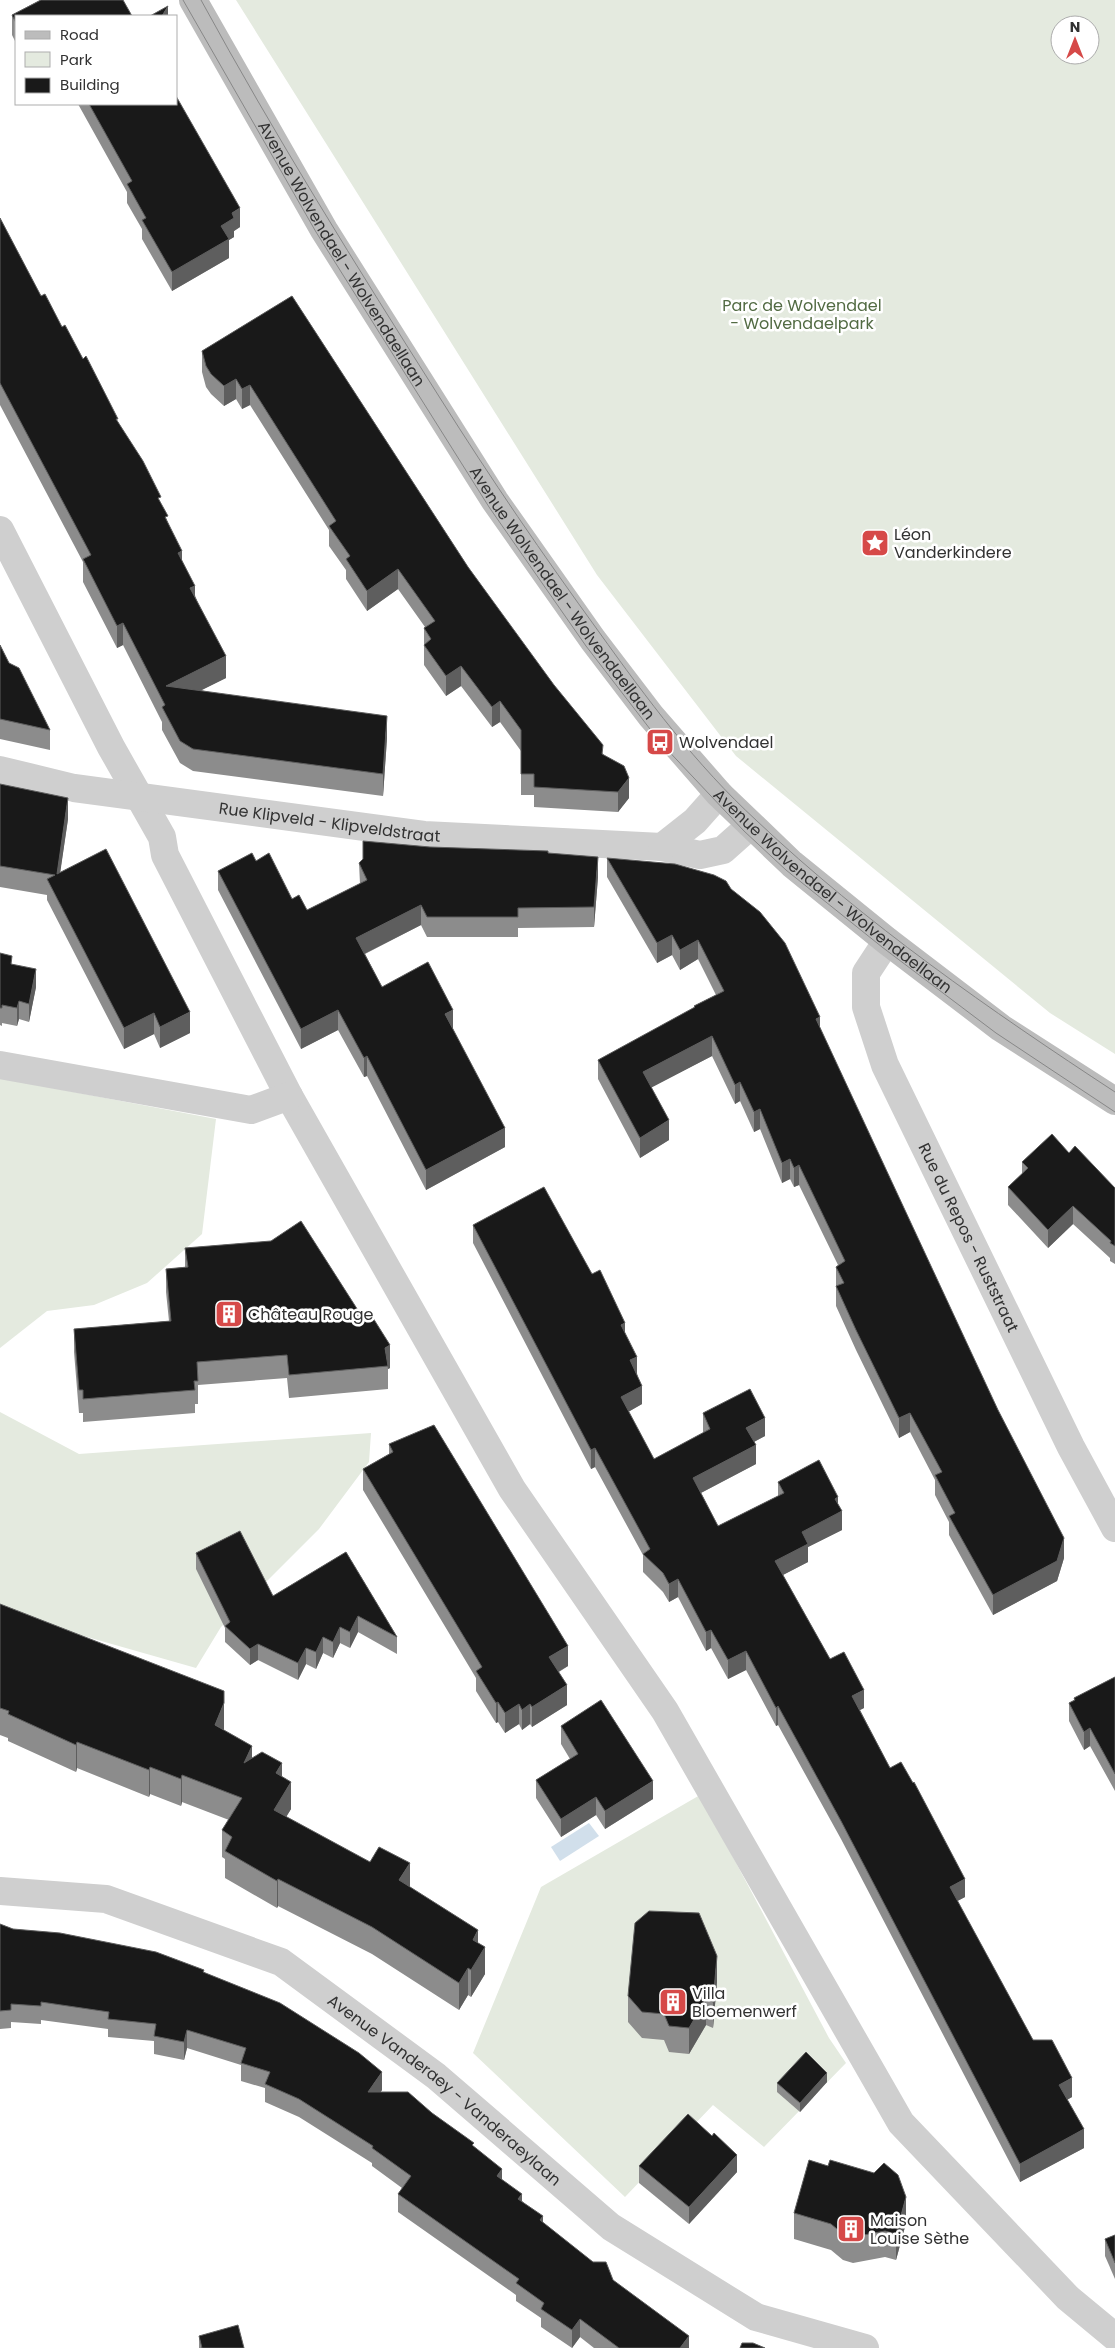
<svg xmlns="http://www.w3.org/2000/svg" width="1115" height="2348" font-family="Poppins,sans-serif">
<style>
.green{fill:#e4eadf;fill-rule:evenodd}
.water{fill:#d1dfeb}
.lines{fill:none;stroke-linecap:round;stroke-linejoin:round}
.street{stroke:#cfcfcf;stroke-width:28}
.secondary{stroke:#bcbcbc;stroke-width:28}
.tram{stroke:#878787;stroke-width:1}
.wall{fill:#8c8c8c}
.shaded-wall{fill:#5e5e5e}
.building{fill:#191919;stroke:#5e5e5e}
.labels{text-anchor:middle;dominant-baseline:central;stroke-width:5;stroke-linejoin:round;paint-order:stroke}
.street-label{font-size:16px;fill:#323232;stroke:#fff}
.park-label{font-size:16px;fill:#526b43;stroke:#fff}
.poi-label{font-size:16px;fill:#323232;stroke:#fff;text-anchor:start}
</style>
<rect width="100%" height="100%" fill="#fff"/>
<g class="green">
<path d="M236 0H1115V1054L1050 1013 736 756 597 575ZM1060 25H1090V55H1060Z"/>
<path d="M0 1078 216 1119 202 1234 147 1283 94 1305 47 1311 0 1348Z"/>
<path d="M0 1412 79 1454 371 1433 369 1462 319 1529 221 1627 196 1668 3 1613 0 1618Z"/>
<path d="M700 1795 829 2038 846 2063 764 2147 713 2105 625 2197 473 2053 541 1887Z"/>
</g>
<path class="water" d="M589 1823 599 1836 560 1861 551 1847Z"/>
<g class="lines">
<g class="street">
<path d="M0 530 111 747 162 837 165 855 289 1096 512 1489 665 1711 901 2123 1068 2298 1115 2337"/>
<path id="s1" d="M0 770 74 788 424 835 662 847 700 855 723 850 750 826"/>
<path d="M662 847 695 821 719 794"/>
<path id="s2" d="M887 941 866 973V1007L885 1065 1071 1447 1115 1528"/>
<path d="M0 1065 251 1110 289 1096"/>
<path id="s3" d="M0 1891 106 1899 281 1962 436 2076 611 2227 756 2317 865 2348"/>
</g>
<path class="secondary" id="s4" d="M193 0 324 230 495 501 593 640 651 716 719 794 792 864 887 941 1001 1028 1115 1101"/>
<g class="tram">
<path d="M183 0 316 232 489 507 586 646 660 742 744 831 786 870 882 947 996 1033 1115 1112"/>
<path d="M201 0C275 136 357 267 440 398 491 479 543 555 599 632 647 699 696 765 757 821 866 924 990 1010 1115 1092"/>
</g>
</g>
<g class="wall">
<path d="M40 0H123L16 16V43L12 35V15Z"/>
<path d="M78 104H176L240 227 234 231V237L229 240V258L172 291 142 239V229L127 203V192Z"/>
<path d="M0 218 41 296 83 359 118 422 161 504 168 523 226 678 201 690 387 738 383 796 193 771 180 763 162 730V722L123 645 117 648 83 582V562L0 405Z"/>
<path d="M292 296 468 567 603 754 629 798 618 812 534 807V795H521V751L500 722 492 727 461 686 446 696 424 665V628L425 627 398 589 367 611 346 579V570L329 546V530L250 405 242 409 236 399 224 406 211 394 206 387 202 372V351Z"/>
<path d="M0 645 9 663 50 730V750L0 739Z"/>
<path d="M0 784 68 819 60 872 190 1033 160 1048 154 1034 124 1049 47 900V895L0 887Z"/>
<path d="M430 847 548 853 598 877 594 927 518 928V937H427L421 925 365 954 382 987 453 1029 505 1147 426 1190 367 1076 364 1077 338 1030 301 1049 218 890V871L256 861 292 899 307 910 360 884 359 863Z"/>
<path d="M607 858 820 1028 1064 1558 1057 1581 993 1615 949 1535V1522L935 1495V1480L910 1432 899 1438 856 1350 836 1306V1267L838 1265 799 1185 794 1187 790 1179 782 1183 760 1129 754 1132 740 1101 735 1104 712 1056 651 1087 669 1140 640 1158 598 1079V1060L694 1008V1006L716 995 698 959 680 970 672 955 657 963 607 877Z"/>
<path d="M0 953 36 987 29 1022 19 1019 17 1026 2 1023V1026L0 1025Z"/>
<path d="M1069 1153 1115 1188V1264L1110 1261V1258L1073 1224 1048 1248 1008 1205V1187L1022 1174V1162Z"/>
<path d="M473 1225 592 1274 625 1333 637 1373 642 1404 628 1412 654 1459 703 1433V1413L765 1436 754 1442 756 1464 701 1493 718 1526 778 1496V1482L838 1504 842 1530 808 1547V1562L783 1575 830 1659 864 1708 860 1710 890 1768 965 1897 957 1901 1033 2040 1072 2097 1067 2100 1084 2148 1020 2182 841 1839 778 1725 776 1726 746 1670 728 1679 711 1648 706 1651 678 1597 669 1602 663 1592 643 1572V1555L595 1467 591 1469 473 1243Z"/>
<path d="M271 1241 390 1368 388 1369V1389L289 1398 287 1378 198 1385V1404H195V1413L83 1422V1413H79L74 1352V1329L169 1321 166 1292V1269L185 1267V1248Z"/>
<path d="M389 1444 568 1666 559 1672 567 1705 532 1727 530 1724 522 1730 519 1724 505 1733 498 1722 496 1723 476 1691V1678L363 1490V1469L389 1454Z"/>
<path d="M346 1552 397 1637V1654L358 1632 350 1648 340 1643 333 1658 323 1653 316 1669 306 1664 298 1680 258 1660 250 1665 225 1642V1628L196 1569V1553L273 1596Z"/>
<path d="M0 1604 224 1730 252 1758 282 1777 291 1809 286 1817 410 1887 478 1943 485 1974 471 1997 468 1995 459 2010 372 1954 278 1906 277 1908 225 1878V1859L222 1857V1830L229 1820 182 1802 181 1806 150 1794 149 1797 77 1768 76 1772 8 1741V1738L0 1735Z"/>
<path d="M1115 1677V1791L1090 1746 1084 1750 1069 1721V1703L1074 1700V1698Z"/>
<path d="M561 1726 653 1799 605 1829 596 1815 561 1837 536 1798V1780L570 1759 561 1744Z"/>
<path d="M0 1924 13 1929 204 1972 382 2090 380 2092 432 2113 474 2147 502 2180 543 2223 613 2280 689 2348H594L580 2337 572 2348 541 2327V2318L516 2301V2295L398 2212V2194L402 2188 372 2166V2163L299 2117 265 2102V2088L241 2081V2065L187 2048 184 2060 154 2054V2041L108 2037V2029L41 2020V2024L11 2022V2028L0 2029Z"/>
<path d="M717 1982 713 2028 706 2025 689 2054 669 2052 664 2040 642 2038 628 2022V1996Z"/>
<path d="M827 2082 800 2112 777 2092V2083Z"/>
<path d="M639 2166 737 2172 689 2224 639 2183Z"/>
<path d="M794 2213 906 2223 896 2260 885 2257 853 2263 843 2260 831 2250 794 2239Z"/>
<path d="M1115 2235V2279L1105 2256V2239Z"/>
<path d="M199 2336 244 2348H199Z"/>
</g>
<g class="shaded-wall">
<path d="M168 6V16H162Z"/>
<path d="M240 208V227L234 231V237L229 240V258L172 291V272L221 226 232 213Z"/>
<path d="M236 379V399L224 406V386Z"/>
<path d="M250 385V405L242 409V389Z"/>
<path d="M182 551V573L178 553Z"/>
<path d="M398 569V589L367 611V591Z"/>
<path d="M195 586V608L190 588Z"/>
<path d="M123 623V645L117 648V626Z"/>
<path d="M226 656V678L166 708V686Z"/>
<path d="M461 666V686L446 696V676Z"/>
<path d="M500 701V722L492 727V707Z"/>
<path d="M387 716V738L383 796V774Z"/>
<path d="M629 778V798L618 812V792Z"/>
<path d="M68 798V819L57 895V874Z"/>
<path d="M598 857V877L594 927V907Z"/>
<path d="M421 905V925L356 958V938Z"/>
<path d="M672 935V955L657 963V943Z"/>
<path d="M698 940V959L680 970V950Z"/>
<path d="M36 969V987L29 1022V1004Z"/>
<path d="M19 1001V1019L17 1026V1008Z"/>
<path d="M338 1010V1030L301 1049V1029Z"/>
<path d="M453 1010V1030L445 1014Z"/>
<path d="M190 1012V1033L160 1048V1027Z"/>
<path d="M154 1013V1034L124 1049V1028Z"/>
<path d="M820 1017V1037L816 1019Z"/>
<path d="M712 1036V1056L643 1092V1072Z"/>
<path d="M367 1056V1076L364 1077V1058Z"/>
<path d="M740 1082V1101L735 1104V1085Z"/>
<path d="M760 1109V1129L754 1132V1112Z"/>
<path d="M669 1120V1140L640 1158V1138Z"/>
<path d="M505 1128V1147L426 1190V1170Z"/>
<path d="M790 1159V1179L782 1183V1163Z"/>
<path d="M799 1165V1185L794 1187V1168Z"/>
<path d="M1073 1206V1224L1048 1248V1230Z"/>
<path d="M625 1323V1341L621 1325Z"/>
<path d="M390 1345V1368L388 1369 385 1348Z"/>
<path d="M637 1357V1375L630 1360Z"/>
<path d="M642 1386V1404L621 1416V1397Z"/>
<path d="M910 1413V1432L899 1438V1418Z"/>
<path d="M765 1418V1436L746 1446V1428Z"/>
<path d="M756 1445V1464L693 1497V1478Z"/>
<path d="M595 1448V1467L591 1469V1450Z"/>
<path d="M838 1497V1513L842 1511V1530L808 1547V1562L775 1579V1561L802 1532 835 1499Z"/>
<path d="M1064 1538V1558L1057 1581 993 1615V1595Z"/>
<path d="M678 1579V1597L669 1602V1584Z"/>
<path d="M358 1616V1632L350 1648V1632Z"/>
<path d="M340 1627V1643L333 1658V1642Z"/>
<path d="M711 1630V1648L706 1651V1632Z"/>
<path d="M323 1637V1653L316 1669V1652Z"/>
<path d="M258 1644V1660L250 1665V1649Z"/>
<path d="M568 1646V1666L549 1677V1657Z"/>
<path d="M306 1648V1664L298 1680V1663Z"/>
<path d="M746 1651V1670L728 1679V1660Z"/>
<path d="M567 1685V1705L532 1727V1707Z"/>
<path d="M864 1690V1708L852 1714V1696Z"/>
<path d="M498 1702V1722L496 1723V1703Z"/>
<path d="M224 1703V1730L215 1725Z"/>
<path d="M519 1704V1724L505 1733V1713Z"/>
<path d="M530 1704V1724L522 1730V1710Z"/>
<path d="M778 1706V1725L776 1726V1708Z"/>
<path d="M1090 1728V1746L1084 1750V1732Z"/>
<path d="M77 1742V1768L76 1772V1745Z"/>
<path d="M252 1746V1773L244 1763Z"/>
<path d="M282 1763V1790L276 1773Z"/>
<path d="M150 1767V1794L149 1797V1770Z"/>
<path d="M182 1775V1802L181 1806V1779Z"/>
<path d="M653 1781V1799L605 1829V1811Z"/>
<path d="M291 1782V1809L274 1837V1810Z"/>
<path d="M596 1797V1815L561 1837V1819Z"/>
<path d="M410 1863V1890L399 1880Z"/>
<path d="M278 1879V1906L277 1908V1881Z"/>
<path d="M965 1879V1897L950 1905V1887Z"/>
<path d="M478 1930V1957L485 1947V1974L471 1997V1970L473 1940Z"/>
<path d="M717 1956V1982L713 2028V2002Z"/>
<path d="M468 1968V1995L459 2010V1983Z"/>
<path d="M706 1999V2025L689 2054V2028Z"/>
<path d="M187 2030V2048L184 2060V2042Z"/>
<path d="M382 2072V2090L368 2110V2092Z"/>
<path d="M827 2073V2082L800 2112V2103Z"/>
<path d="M1072 2078V2097L1059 2104V2085Z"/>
<path d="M1084 2129V2148L1020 2182V2164Z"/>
<path d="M737 2155V2172L689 2224V2207Z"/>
<path d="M502 2169V2187L497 2176Z"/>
<path d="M522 2194V2212L518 2199Z"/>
<path d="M906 2197V2223L896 2260V2234Z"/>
<path d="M543 2216V2234L540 2220Z"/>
<path d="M580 2319V2337L572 2348V2330Z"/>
<path d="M689 2336V2348H680Z"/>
</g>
<g class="building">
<path d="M41 0H123L132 16H16V23L12 15Z"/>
<path d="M168 6 162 16H150Z"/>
<path d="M176 96 240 208 232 213 234 218 221 226 229 239 172 272 142 220 146 218 127 184 132 181 89 104H176Z"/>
<path d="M0 218 41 296 45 294 62 327 65 325 83 359 86 356 118 419H116L143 461 161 497 158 498 168 516 165 517 182 551 178 553 195 586 190 588 226 656 166 686 387 716 383 774 193 749 180 741 162 707 165 705 123 623 117 626 83 559 91 555 0 383Z"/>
<path d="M292 296 468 567 554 685 603 745 602 754 624 766 629 778 618 792 534 787V774H521V730L500 701 492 707 461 666 446 676 424 645 431 639 424 628 435 621 398 569 367 591 346 559 350 556 329 526 336 521 250 385 242 389 236 379 224 386 211 374 206 366 202 351Z"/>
<path d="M0 645 9 663 19 668 50 730 0 719Z"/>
<path d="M0 784 68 798 57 874 106 849 190 1012 160 1027 154 1013 124 1028 47 879 55 875 0 866Z"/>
<path d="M363 841 430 847 548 851V853L598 857 594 907 518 908V917H427L421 905 356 938 382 987 428 962 453 1010 445 1014 505 1128 426 1170 367 1056 364 1058 338 1010 301 1029 218 871 252 853 256 861 269 853 292 899 299 895 307 910 367 880 359 863 363 859Z"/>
<path d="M607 858 675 864 714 875 726 881 731 889 760 912 785 943 820 1017 816 1019 998 1410 1064 1538 1057 1561 993 1595 949 1516 955 1513 935 1475 942 1472 910 1413 899 1418 856 1330 836 1286 844 1283 836 1267 845 1261 799 1165 794 1168 790 1159 782 1163 760 1109 754 1112 740 1082 735 1085 712 1036 643 1072 669 1120 640 1138 598 1060 695 1007 694 1006 724 991 698 940 680 950 672 935 657 943Z"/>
<path d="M0 953 12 956 11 964 36 969 29 1004 19 1001 17 1008 2 1005V1008H0Z"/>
<path d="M1052 1134 1069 1153 1075 1146 1115 1188V1246L1110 1243 1111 1241 1073 1206 1048 1230 1008 1187 1028 1168 1022 1162Z"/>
<path d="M544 1187 592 1274 600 1270 625 1323 621 1325 637 1357 630 1360 642 1386 621 1397 654 1459 710 1429 703 1413 750 1389 765 1418 746 1428 756 1445 693 1478 718 1526 784 1493 778 1482 819 1460 838 1497 835 1499 842 1511 802 1532 808 1544 775 1561 830 1659 844 1652 864 1690 852 1696 890 1768 901 1762 913 1783 914 1782 965 1879 950 1887 1033 2040H1052L1072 2078 1059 2085 1084 2129 1020 2164 841 1821 778 1706 776 1708 746 1651 728 1660 711 1630 706 1632 678 1579 669 1584 663 1573 643 1554 650 1549 595 1448 591 1450 473 1225Z"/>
<path d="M301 1221 361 1315 368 1310 390 1345 385 1348 388 1366 289 1375 287 1355 197 1362 198 1381H194L195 1390 83 1399V1390H79L74 1329 171 1321 166 1269 188 1267 185 1248 271 1241Z"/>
<path d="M434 1425 568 1646 549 1657 567 1685 532 1707 530 1704 522 1710 519 1704 505 1713 498 1702 496 1703 476 1671 482 1667 363 1469 393 1452 389 1444Z"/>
<path d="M240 1531 273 1596 346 1552 397 1637 358 1616 350 1632 340 1627 333 1642 323 1637 316 1652 306 1648 298 1663 258 1644 250 1649 225 1626 230 1622 196 1553Z"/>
<path d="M0 1604 224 1691V1703L215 1725 252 1746 244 1763 262 1752 282 1763 276 1773 291 1782 274 1810 370 1862 379 1847 410 1863 399 1880 478 1930 473 1940 485 1947 471 1970 468 1968 459 1983 372 1927 278 1879 277 1881 225 1851 232 1837 222 1830 242 1798 182 1775 181 1779 150 1767 149 1770 77 1742 76 1745 8 1714 9 1711 0 1708Z"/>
<path d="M1115 1677V1774L1090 1728 1084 1732 1069 1703 1075 1700 1074 1698Z"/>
<path d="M601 1700 653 1781 605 1811 596 1797 561 1819 536 1780 578 1754 561 1726Z"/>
<path d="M649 1911 699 1913 717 1956 713 2002 706 1999 689 2028 669 2026 664 2014 642 2012 628 1996 635 1923Z"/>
<path d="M0 1924 13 1929 60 1933 156 1952 204 1970 203 1972 280 2003 359 2053 382 2072 368 2092H408L432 2113 474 2143 472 2145 502 2169 497 2176 522 2194 518 2199 543 2216 540 2220 593 2262H606L613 2280 689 2336 680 2348H619L580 2319 572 2330 541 2309 544 2303 516 2283 519 2279 398 2194 411 2176 372 2148 373 2146 299 2099 265 2084 270 2072 241 2063 246 2048 187 2030 184 2042 154 2036 156 2024 108 2019 109 2012 41 2002V2006L11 2004V2010L0 2011Z"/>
<path d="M806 2052 827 2073 800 2103 777 2083Z"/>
<path d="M688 2114 712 2136 714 2133 737 2155 689 2207 639 2166Z"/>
<path d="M809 2160 828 2166 830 2160 874 2173 884 2163 898 2175 906 2197 896 2234 885 2231 853 2237 843 2234 831 2224 794 2213Z"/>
<path d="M1115 2235V2263L1105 2239Z"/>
<path d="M238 2325 244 2348H202L199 2336Z"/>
<path d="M742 2343H753L765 2348H740Z"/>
</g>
<defs>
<symbol id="sight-square" viewBox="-11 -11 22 22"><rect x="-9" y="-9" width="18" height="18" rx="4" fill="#d64948" stroke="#fff"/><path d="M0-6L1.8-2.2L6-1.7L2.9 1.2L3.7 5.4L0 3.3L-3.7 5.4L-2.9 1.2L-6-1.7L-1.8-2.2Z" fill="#fff"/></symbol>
<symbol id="bus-square" viewBox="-11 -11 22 22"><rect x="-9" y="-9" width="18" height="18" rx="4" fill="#d64948" stroke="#fff"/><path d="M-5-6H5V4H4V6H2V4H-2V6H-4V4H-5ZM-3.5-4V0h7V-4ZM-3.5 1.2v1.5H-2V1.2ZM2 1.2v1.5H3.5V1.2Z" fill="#fff"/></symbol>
<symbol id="building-square" viewBox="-11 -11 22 22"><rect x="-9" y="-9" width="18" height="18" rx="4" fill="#d64948" stroke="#fff"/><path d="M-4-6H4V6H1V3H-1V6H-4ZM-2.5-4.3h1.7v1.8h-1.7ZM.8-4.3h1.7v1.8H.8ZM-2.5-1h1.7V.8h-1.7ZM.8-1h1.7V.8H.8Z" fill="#fff"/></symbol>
</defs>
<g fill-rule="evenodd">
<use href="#sight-square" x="859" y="527" width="32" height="32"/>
<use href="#bus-square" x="644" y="726" width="32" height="32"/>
<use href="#building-square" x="213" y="1298" width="32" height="32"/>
<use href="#building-square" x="657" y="1986" width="32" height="32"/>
<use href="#building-square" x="835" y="2213" width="32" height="32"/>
</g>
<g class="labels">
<g class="street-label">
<text stroke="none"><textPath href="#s4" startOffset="294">Avenue Wolvendael - Wolvendaellaan</textPath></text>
<text stroke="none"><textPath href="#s4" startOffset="699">Avenue Wolvendael - Wolvendaellaan</textPath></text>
<text stroke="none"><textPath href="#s1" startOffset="334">Rue Klipveld - Klipveldstraat</textPath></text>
<text stroke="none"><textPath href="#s4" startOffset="1104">Avenue Wolvendael - Wolvendaellaan</textPath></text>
<text stroke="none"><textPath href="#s2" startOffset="325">Rue du Repos - Ruststraat</textPath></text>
<text stroke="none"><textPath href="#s3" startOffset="500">Avenue Vanderaey - Vanderaeylaan</textPath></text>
</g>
<g class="park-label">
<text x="802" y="305">Parc de Wolvendael<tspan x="802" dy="18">- Wolvendaelpark</tspan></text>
</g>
<g class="poi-label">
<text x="894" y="534">Léon<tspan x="894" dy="18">Vanderkindere</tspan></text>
<text x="679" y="742">Wolvendael</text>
<text x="248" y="1314">Château Rouge</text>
<text x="692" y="1993">Villa<tspan x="692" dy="18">Bloemenwerf</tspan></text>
<text x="870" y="2220">Maison<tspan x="870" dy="18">Louise Sèthe</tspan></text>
</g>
</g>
<rect x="15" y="15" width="162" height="90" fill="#ffffff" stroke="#adadad"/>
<rect x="25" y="31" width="25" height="8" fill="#bcbcbc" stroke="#adadad"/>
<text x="60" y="40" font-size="15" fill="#323232">Road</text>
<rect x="25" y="52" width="25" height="15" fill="#e4eadf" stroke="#adadad"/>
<text x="60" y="65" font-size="15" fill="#323232">Park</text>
<rect x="25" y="78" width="25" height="15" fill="#191919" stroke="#adadad"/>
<text x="60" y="90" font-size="15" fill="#323232">Building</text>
<g transform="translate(1075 40)"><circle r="24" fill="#ffffff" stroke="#adadad"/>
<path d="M0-4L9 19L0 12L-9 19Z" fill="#d64948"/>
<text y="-8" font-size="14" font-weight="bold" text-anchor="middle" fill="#323232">N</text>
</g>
</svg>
